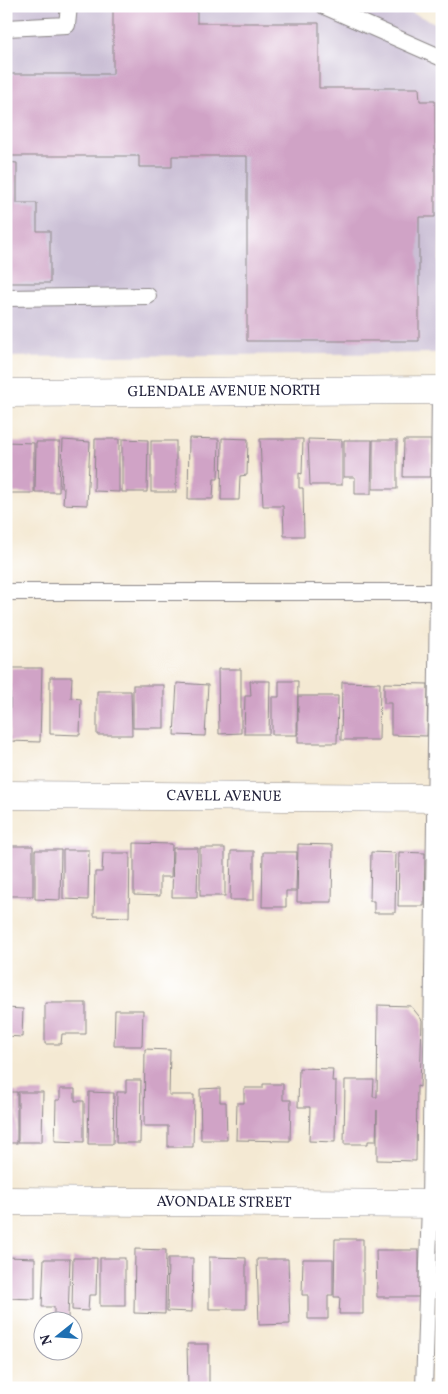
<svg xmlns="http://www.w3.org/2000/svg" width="448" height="1394" font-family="Vollkorn,serif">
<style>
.industrial{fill:#cbbfd5}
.building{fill:#d0a3c6}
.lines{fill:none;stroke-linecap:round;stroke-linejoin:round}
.service-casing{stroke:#8b8687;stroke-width:18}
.minor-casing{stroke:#8b8687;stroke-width:29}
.service{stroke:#fff;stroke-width:16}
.minor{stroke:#fff;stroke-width:28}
.rail{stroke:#22223b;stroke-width:4;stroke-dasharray:8 4;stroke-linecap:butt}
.labels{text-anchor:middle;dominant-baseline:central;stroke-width:4;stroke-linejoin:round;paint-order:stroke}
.street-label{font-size:15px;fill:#22223b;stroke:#fff}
</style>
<rect width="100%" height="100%" fill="#fff"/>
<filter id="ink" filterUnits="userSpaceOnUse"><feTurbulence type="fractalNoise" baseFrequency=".02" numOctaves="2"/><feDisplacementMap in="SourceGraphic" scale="10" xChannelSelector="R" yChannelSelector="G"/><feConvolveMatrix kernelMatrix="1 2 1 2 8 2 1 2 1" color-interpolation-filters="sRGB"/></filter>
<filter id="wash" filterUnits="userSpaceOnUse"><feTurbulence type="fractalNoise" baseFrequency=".0096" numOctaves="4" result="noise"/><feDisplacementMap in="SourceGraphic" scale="20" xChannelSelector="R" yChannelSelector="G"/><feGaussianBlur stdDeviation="1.12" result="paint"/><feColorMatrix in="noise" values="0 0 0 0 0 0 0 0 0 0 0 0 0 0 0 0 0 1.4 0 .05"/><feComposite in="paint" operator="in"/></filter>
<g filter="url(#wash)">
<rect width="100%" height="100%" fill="#f4e9d3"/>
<path class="industrial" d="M6 6H396L442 26V160L436 353 6 357Z"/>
<g id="blocks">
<g class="building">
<path d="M113 6H197V23H319V88H419L420 101H435V217H419V341H247V156H172V167H139V156H6V74H113Z"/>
<path d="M6 162 17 163V203H37V231H50V283H6Z"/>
<path d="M189 438 219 439 218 479H214L213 499H188Z"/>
<path d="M222 438 248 439 247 475 240 476 239 500H221Z"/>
<path d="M95 439H119V492L94 491Z"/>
<path d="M122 439 148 440 147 492H122Z"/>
<path d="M260 439H303L302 474 299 473V488H303L304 536H284L283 506H263Z"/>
<path d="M308 439 342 440V485H310Z"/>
<path d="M63 440 90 442 87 505 63 504 64 488H61Z"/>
<path d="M344 440H372L371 494H355V477H344Z"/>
<rect x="373" y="440" width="24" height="49"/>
<path d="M404 440H431V477H403Z"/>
<rect x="151" y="441" width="25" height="51"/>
<path d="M6 442 34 443V493H6Z"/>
<path d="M36 442H60L59 492H35Z"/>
<path d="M11 668H42L40 742 9 741Z"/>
<path d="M218 669H241V733L219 734Z"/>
<path d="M50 677H72L71 698 81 699 80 735 50 734Z"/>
<path d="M250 681H270L269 734H244L245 696H251Z"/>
<path d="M279 681H298L297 735H272V697H279Z"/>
<path d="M342 682 380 683 379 740H341Z"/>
<path d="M177 683 208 685 205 736 174 735Z"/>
<path d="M384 683 428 684 427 736 391 735V703H384Z"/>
<rect x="133" y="685" width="31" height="43"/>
<path d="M97 691H131L132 735H97Z"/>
<path d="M298 696H338L337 743H298Z"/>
<path d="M134 843 172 844 171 877H160V896L134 895Z"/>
<path d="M298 844 333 845 332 902H297Z"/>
<path d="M9 846H33V896H8Z"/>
<path d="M173 848H198L197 897H172Z"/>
<rect x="200" y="848" width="25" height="48"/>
<path d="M35 850H61L60 900 35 899Z"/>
<path d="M63 850H89L88 900 63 899Z"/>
<path d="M231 851H254V900H230Z"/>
<path d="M263 852H297L296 891H286V907H262Z"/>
<path d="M371 852 396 853 395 913H374V901H370Z"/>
<path d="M399 852 425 853 424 906H398Z"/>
<path d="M103 853H130L129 917 94 916 95 872H102Z"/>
<path d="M45 1003H86V1034H62L61 1044H45Z"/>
<path d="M378 1005 411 1006 422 1020 420 1087 417 1086 416 1161 377 1160V1110L376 1141H368V1144H344L345 1080H374L373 1097H377Z"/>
<path d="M6 1008 23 1009 22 1037 6 1036Z"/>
<path d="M115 1010H143L142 1046H114Z"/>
<path d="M145 1049 170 1050 169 1095H194L193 1147H168V1126H144Z"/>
<path d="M299 1068 333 1069 332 1081H336L335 1142 309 1141 310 1107H298Z"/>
<path d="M126 1080H141L140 1143H116L117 1092H126Z"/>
<path d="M263 1084H283V1100H291L290 1141 236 1140 237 1103H244V1088H263Z"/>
<path d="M220 1088V1102H226L227 1140H201L200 1089Z"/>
<path d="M60 1089H75V1101H84V1142L55 1141 56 1100H60Z"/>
<rect x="6" y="1092" width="11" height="51"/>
<path d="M18 1092H43L42 1142H18Z"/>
<path d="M89 1092 114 1093 113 1144H88Z"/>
<path d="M335 1239H363V1314H339L340 1297H334Z"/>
<path d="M438 1243H442V1271H437Z"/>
<path d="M135 1249 166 1250 165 1314 134 1313Z"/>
<path d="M376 1250H419V1297H377Z"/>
<path d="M6 1257 35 1258V1299L6 1298Z"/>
<path d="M209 1257 246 1258V1309H209Z"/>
<path d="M73 1258H97L96 1295H89L88 1311 72 1310Z"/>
<rect x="100" y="1258" width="25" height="48"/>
<path d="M168 1258H193L192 1312 167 1311Z"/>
<path d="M44 1259H70L68 1318 54 1317V1307H42Z"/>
<path d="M257 1259H288L290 1324 259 1325Z"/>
<path d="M303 1259H333V1295H328V1319H308V1295H302Z"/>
<path d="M187 1344H209V1388H188Z"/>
</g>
</g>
</g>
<g filter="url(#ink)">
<use href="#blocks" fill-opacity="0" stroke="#8b8687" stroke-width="1"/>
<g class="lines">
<defs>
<g id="service">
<path d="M324 6 442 58"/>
<path d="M6 28 67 25 69 6"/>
<path d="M6 298 148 296"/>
<path d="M6 592H438L430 1204 424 1388"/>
<path d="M438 592 440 390"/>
</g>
<g id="minor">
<path id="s1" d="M6 393 442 390"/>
<path id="s2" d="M6 795 442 798"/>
<path id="s3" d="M6 1201 442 1204"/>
</g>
</defs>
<use href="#service" class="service-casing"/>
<use href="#minor" class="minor-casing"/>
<use href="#service" class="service"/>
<use href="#minor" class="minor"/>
<path class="rail" d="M435 6 442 9"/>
</g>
</g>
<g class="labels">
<g class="street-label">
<text stroke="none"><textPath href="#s1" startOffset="218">GLENDALE AVENUE NORTH</textPath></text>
<text stroke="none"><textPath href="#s2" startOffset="218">CAVELL AVENUE</textPath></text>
<text stroke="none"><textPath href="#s3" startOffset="218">AVONDALE STREET</textPath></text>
</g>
</g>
<rect width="448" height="1394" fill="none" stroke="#fff" stroke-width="25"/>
<g transform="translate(58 1336) rotate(253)"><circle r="24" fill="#ffffff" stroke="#a7a7b1"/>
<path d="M0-4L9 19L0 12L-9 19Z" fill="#1f6fb2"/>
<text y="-8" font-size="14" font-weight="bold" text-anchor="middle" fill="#22223b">N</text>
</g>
</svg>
